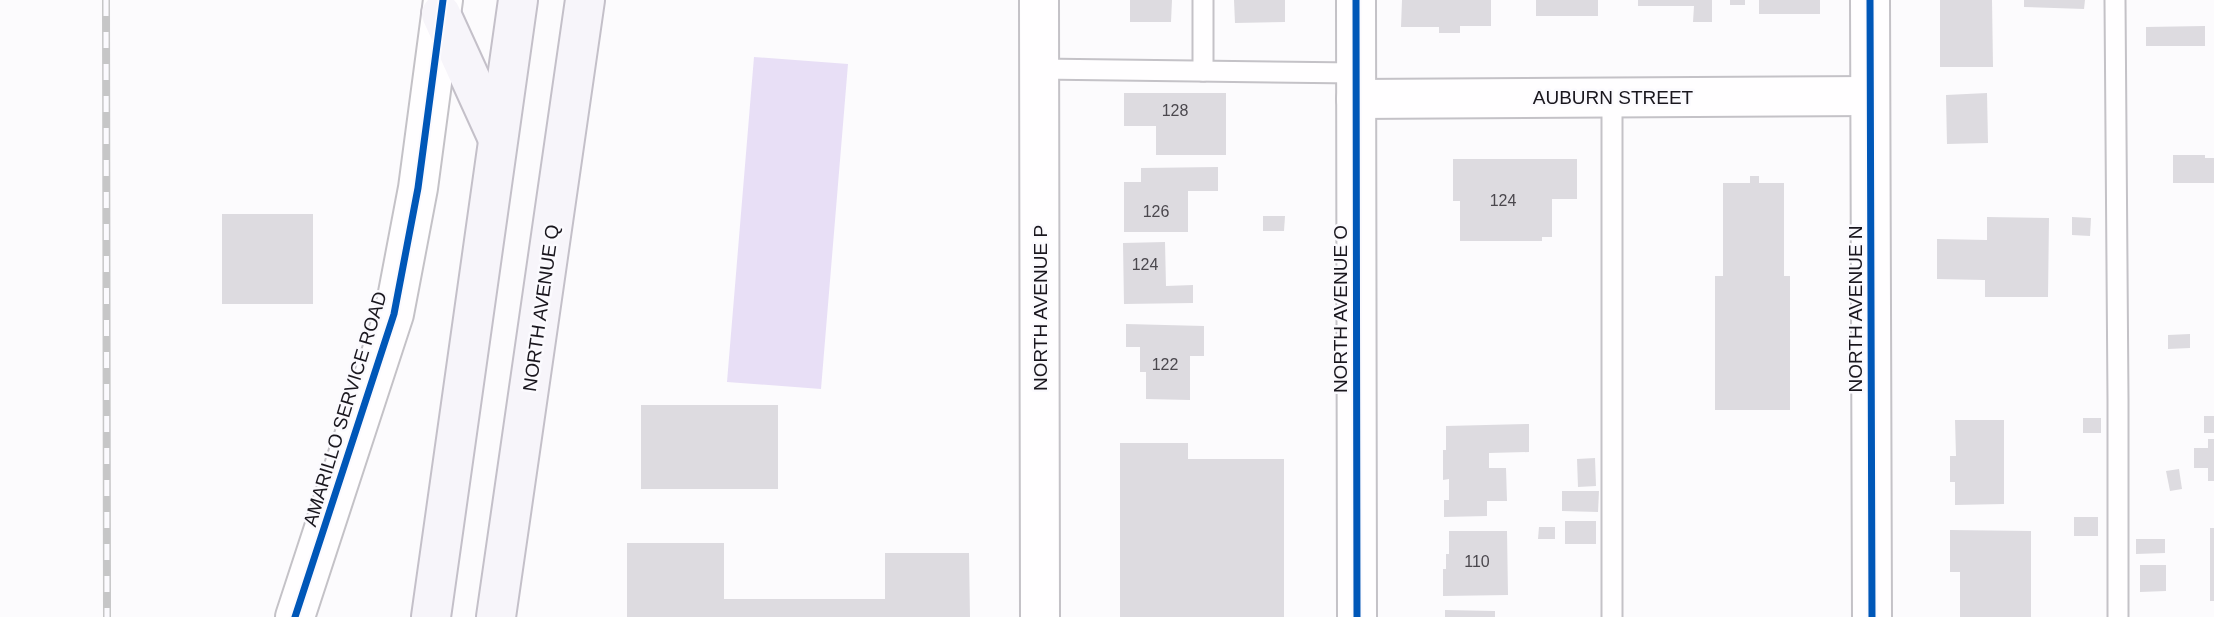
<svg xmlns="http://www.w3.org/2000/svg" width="2214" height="617" font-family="Arial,sans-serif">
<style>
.green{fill:#e8dff6}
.building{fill:#dddbe0}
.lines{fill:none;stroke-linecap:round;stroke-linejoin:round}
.lane-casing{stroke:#c4c2c7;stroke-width:23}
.street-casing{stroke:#c4c2c7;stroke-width:42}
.secondary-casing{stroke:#c4c2c7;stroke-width:42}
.primary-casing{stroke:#c4c0c9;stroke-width:42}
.lane{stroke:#fffeff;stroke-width:19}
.street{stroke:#fffeff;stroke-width:38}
.secondary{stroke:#fffeff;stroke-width:38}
.primary{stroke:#f7f5fa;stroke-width:38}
.rail-casing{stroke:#c6c6c7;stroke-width:8}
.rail{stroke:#fbfafe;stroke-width:5;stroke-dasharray:16;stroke-linecap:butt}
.cycleway-casing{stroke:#fbfafe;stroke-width:11}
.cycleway{stroke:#0057b8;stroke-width:7}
.labels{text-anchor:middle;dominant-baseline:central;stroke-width:5;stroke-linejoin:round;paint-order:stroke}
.number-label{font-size:16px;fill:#4b484e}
.street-label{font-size:19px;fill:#1a171e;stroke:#fbfafe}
</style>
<rect width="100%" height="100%" fill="#fcfbfd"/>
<path class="green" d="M754 57 848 64 821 389 727 382Z"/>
<g class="building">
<path d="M1130 0H1172L1171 22H1130Z"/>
<path d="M1234 0H1285V22L1235 23Z"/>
<path d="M1402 0H1491V26H1460V33H1439V27H1401Z"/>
<rect x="1536" y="0" width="62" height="16"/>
<path d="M1638 0H1712V22H1693L1694 6H1638Z"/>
<rect x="1730" y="0" width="15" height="5"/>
<rect x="1759" y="0" width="61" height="14"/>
<path d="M1940 0H1992L1993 67H1940Z"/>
<path d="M2024 0H2085L2084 9 2024 7Z"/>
<path d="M2205 26V46H2146V27Z"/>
<path d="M1124 93H1226V155H1156V126H1124Z"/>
<path d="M1987 93 1988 143 1947 144 1946 95Z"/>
<path d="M2173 155H2205V158H2214V183H2173Z"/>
<path d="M1453 159H1577V199H1552V237H1542V241H1460V201H1453Z"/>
<path d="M1218 167V191H1188V232H1124V182H1141V168Z"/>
<path d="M1750 176H1759V183H1784V276H1790V410H1715V276H1723V183H1750Z"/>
<rect x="222" y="214" width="91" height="90"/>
<path d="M1263 216H1285L1284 231H1263Z"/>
<path d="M1987 217 2049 218 2048 297H1985V280L1937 279V239L1987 240Z"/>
<path d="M2072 217 2091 218 2090 236 2072 235Z"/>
<path d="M1165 242 1166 286 1193 285V303L1124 304 1123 243Z"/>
<path d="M1126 324 1204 326V356H1190V400L1146 399V372H1140V347H1126Z"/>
<path d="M2190 334V348L2168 349V335Z"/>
<rect x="641" y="405" width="137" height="84"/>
<rect x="2204" y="416" width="10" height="17"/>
<rect x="2083" y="418" width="18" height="15"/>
<path d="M1955 420H2004V504L1955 505V482H1950V456H1956Z"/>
<path d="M1529 424V452L1489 453V468H1506L1507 501H1487V516L1444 517V500H1449V479L1443 480V450H1446V426Z"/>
<path d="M2208 439H2214V481H2208V468H2194V448H2208Z"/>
<path d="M1120 443H1188V459H1284V617H1120Z"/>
<path d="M1595 458 1596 486 1578 487 1577 459Z"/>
<path d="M2179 469 2182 489 2170 491 2166 471Z"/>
<path d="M1562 491H1599L1598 512 1562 511Z"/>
<rect x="2074" y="517" width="24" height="19"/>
<rect x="1565" y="521" width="31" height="23"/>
<path d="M1539 527H1555V539H1538Z"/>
<rect x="2210" y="528" width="4" height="73"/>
<path d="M1950 530 2031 531V617H1960V572H1950Z"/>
<path d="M1449 531H1507L1508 595 1443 596V569H1446V554H1449Z"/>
<path d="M2136 539H2165V553L2136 554Z"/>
<path d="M627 543H724V599H885V553H969L970 617H627Z"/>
<path d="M2140 565H2166V591L2140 592Z"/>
<path d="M1445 610 1495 611V617H1445Z"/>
</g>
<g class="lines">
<defs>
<g id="lane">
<path d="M1203 0V71"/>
<path d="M2115 0 2118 400V617"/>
<path d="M1039 69 1356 73"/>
<path d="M1612 97V617"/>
</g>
<g id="street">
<path d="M1356 0 1357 617"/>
<path d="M1870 0 1872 617"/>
<path d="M1356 99 1870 96"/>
<path d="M295 617 394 314 418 188 443 0"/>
</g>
<path id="secondary" d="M1039 0 1040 617"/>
<g id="primary">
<path d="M441 14 497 137"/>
<path d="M431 617 518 0"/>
<path d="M496 617 585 0"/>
</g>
</defs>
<use href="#lane" class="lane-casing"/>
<use href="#street" class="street-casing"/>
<use href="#secondary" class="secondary-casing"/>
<use href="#primary" class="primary-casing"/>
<use href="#lane" class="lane"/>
<use href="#street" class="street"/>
<use href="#secondary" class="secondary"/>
<use href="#primary" class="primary"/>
<defs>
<path id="rail" d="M106 0 107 617"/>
</defs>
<use href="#rail" class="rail-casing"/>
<use href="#rail" class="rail"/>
<defs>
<g id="cycleway">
<path d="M1356 0 1357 617"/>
<path d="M1870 0 1872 617"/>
<path d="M295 617 394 314 418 188 443 0"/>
</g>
</defs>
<use href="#cycleway" class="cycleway-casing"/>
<use href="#cycleway" class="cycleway"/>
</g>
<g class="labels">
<g class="number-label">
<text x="1175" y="110">128</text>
<text x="1503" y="200">124</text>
<text x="1156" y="211">126</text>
<text x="1145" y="264">124</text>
<text x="1165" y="364">122</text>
<text x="1477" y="561">110</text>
</g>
<g class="street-label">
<text x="1613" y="97">AUBURN STREET</text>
<text transform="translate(541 308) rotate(-82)">NORTH AVENUE Q</text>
<text transform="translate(1040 308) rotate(-90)">NORTH AVENUE P</text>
<text transform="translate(1340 309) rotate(-90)">NORTH AVENUE O</text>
<text transform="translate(1855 309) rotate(-90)">NORTH AVENUE N</text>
<text transform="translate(345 409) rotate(-73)">AMARILLO SERVICE ROAD</text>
</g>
</g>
</svg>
